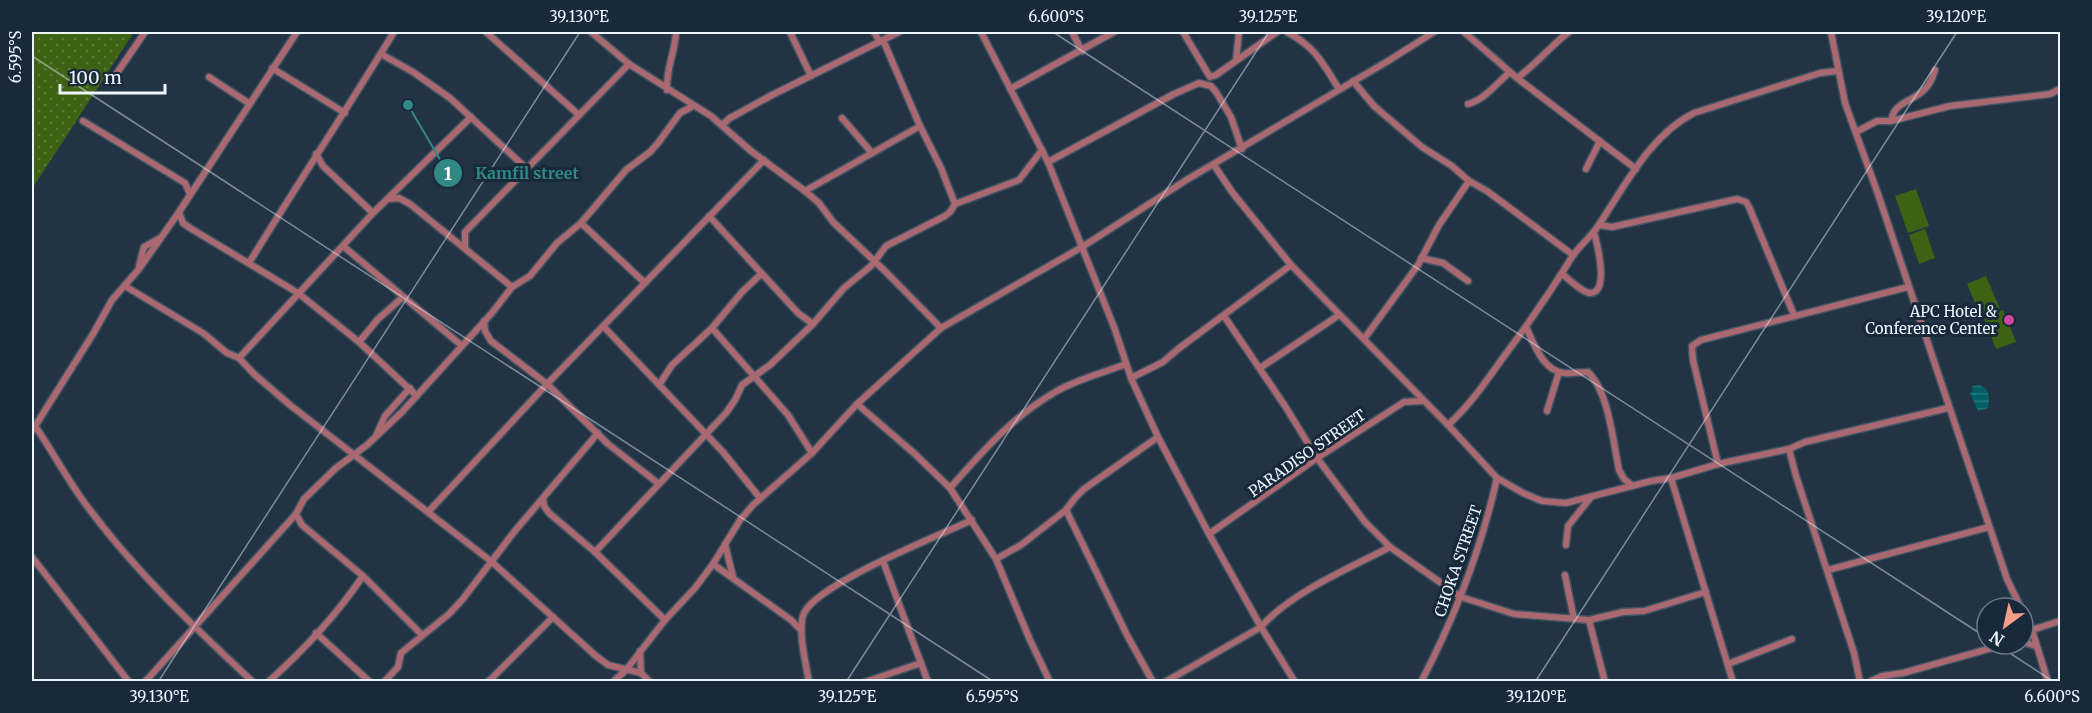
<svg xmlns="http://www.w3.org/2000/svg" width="2092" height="713" font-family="Merriweather,serif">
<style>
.grass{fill:url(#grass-dots)}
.garden{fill:#3d6213}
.water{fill:url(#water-rules)}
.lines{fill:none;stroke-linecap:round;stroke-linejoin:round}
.street-casing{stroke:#425362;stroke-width:9}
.street{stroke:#aa6971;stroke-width:6}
.ticks{fill:none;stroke:#ecf5fe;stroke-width:1.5;stroke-opacity:0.45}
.hotel-dot{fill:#d1479c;stroke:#182a39;stroke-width:2}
.labels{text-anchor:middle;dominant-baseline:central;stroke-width:6;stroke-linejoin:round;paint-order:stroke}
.poi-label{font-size:15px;fill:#ecf5fe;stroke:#182a39;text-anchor:end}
.street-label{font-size:15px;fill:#ecf5fe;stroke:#182a39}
.leader{fill:none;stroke:#308984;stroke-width:2}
.callout-dot{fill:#308984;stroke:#182a39;stroke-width:2}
.mark-label{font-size:18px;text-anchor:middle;font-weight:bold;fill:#fff}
.callout-label{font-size:16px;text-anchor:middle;font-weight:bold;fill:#308984;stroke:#182a39;stroke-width:6;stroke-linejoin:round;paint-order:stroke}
.neatline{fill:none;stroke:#ecf5fe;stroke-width:2}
.ticks-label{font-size:15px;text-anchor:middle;fill:#ecf5fe}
</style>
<defs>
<pattern id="grass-dots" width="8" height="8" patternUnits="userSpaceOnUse" patternTransform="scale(1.5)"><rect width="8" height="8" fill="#3d6213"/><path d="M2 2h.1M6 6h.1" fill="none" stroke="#597936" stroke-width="1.8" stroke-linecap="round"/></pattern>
<pattern id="water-rules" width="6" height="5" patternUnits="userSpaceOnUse" patternTransform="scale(1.5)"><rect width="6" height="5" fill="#005f64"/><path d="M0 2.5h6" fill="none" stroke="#25777b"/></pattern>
</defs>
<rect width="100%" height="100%" fill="#223444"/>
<path class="grass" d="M32 32H134L32 189Z"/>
<g class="garden">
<path d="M1916 189 1929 226 1908 233 1895 196Z"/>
<path d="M1925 229 1935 258 1919 264 1909 235Z"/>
<path d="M1986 276 2000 309 1981 317 1967 284Z"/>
<path d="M2003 310 2016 342 1996 349 1984 318Z"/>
</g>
<path class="water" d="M1979 385C1990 388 1990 398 1988 408L1978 411 1970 393 1973 391 1972 386Z"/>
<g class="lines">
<defs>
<g id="street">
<path d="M486 32 579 115"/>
<path d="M591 32 629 64 711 116 751 151 805 191 819 203 833 222 886 272 941 328"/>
<path d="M790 32 811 76"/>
<path d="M874 32 880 42"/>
<path d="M981 32 1048 162 1114 327 1131 378 1158 437 1209 534 1261 627 1295 682"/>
<path d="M1072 32 1082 51"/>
<path d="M1183 32 1210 77 1216 75 1277 32"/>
<path d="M1287 32C1315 47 1322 62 1339 89"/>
<path d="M1464 32 1517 78 1636 169"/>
<path d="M1831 32 1845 103 1878 194 2007 579 2021 608"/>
<path d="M381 54 413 72 450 98 526 168"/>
<path d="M1236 61 1239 32"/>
<path d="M272 68 345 113"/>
<path d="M117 73 145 32"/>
<path d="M209 77 250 104"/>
<path d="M1517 78C1536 65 1550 46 1569 32"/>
<path d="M1353 81 1374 106 1422 147 1452 166 1469 181 1487 191 1573 255"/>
<path d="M1010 89 1114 32"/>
<path d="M667 90C666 67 675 54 676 32"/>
<path d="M1468 104C1484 100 1496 84 1510 72"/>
<path d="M842 118 872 153"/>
<path d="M83 121 185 183 190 194"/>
<path d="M1891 121C1895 95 1926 105 1935 70"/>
<path d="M722 125 730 118 772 95 899 32"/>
<path d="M1856 132 1877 121H1891L1950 106 2050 94 2060 89"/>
<path d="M316 154 323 166 373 213"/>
<path d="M1048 162 1174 94 1199 83 1211 86 1216 92 1231 117 1242 149"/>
<path d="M1214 165 1232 192 1291 265 1448 425 1497 478 1523 493 1542 501 1566 503 1651 481 1671 478 1718 464 1789 449 1805 442 1948 408"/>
<path d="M1586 169 1600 141"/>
<path d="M805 191 920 126"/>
<path d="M388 199 399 198 410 204 512 287"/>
<path d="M955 204 1019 180 1042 150"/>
<path d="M179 212 183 223 190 228 298 293 359 342 417 396"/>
<path d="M709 216 798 313 813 324"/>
<path d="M581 223 645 283"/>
<path d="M1599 225 1612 227 1737 199 1746 202 1749 207 1794 315"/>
<path d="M343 246 461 345"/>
<path d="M465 247V232L629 64"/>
<path d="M1421 258 1443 263 1468 281"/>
<path d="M249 263C297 185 347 109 394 32"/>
<path d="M139 266 144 247 160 238"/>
<path d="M1562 274C1569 279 1581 292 1590 293 1610 294 1597 243 1594 232"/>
<path d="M125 286 203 333 227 353 239 358 254 374 290 405 492 562 596 656 608 665 641 673 650 682"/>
<path d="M1224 316 1285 406 1317 458 1365 522 1390 547 1461 597 1514 614 1589 620 1623 612 1644 611 1706 592"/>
<path d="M484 321 485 331 491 341 547 384 608 444 659 484"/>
<path d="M604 327 723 452 760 498"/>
<path d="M1526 327C1534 344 1543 371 1564 373 1572 374 1581 372 1588 372 1609 392 1613 442 1619 470L1624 479 1633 486"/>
<path d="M712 328 788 415 812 453"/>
<path d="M1364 339 1418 265 1439 225 1469 181"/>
<path d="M359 342 378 319 403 297"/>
<path d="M239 358 373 213 471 117"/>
<path d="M1260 368 1339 315"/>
<path d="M1131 378 1163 362 1178 349 1291 265"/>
<path d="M659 385 672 365 712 328 742 292 761 274"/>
<path d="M857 404 915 454 950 488 996 559 1030 640 1050 682"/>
<path d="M1547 411 1559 372"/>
<path d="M1448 425C1471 404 1487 380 1505 355 1529 323 1551 291 1572 257 1579 246 1591 237 1598 226 1625 186 1650 135 1694 113L1820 73 1837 71"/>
<path d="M35 426C53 452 68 481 87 506 135 571 194 627 253 682"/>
<path d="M32 431 93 334 112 300 139 269 179 212 297 32"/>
<path d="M376 436 385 416 410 388"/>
<path d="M1789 449 1796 476 1854 653 1860 682"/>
<path d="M1718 464 1693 360 1692 346 1701 340 1908 287"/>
<path d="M1671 478 1733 682"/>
<path d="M950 488C982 452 1014 415 1057 391 1078 379 1103 373 1126 364"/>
<path d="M543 499 544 506 549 513 595 552 665 620"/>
<path d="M429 511 547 384 764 160"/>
<path d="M1209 534 1317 458 1404 402 1422 401"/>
<path d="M725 544 733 577"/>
<path d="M1566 545 1568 526 1591 497"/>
<path d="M595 552 726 413 735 400 742 385 770 365 813 324 844 288 871 266 886 246 945 216 950 212 955 204 941 168 920 126 883 40"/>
<path d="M32 557 129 682"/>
<path d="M996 559 1021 545 1066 510"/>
<path d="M883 561 928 682"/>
<path d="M713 564 791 620 801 630"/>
<path d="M1828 570 1989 527"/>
<path d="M1565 575 1574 619"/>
<path d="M2023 613 2032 630 2048 682"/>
<path d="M1589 620 1605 682"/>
<path d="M2032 630 2060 621"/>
<path d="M316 633 370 682"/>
<path d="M422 635 363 576 302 525 296 514 304 499 336 468 367 445 402 412 491 314 512 287 530 276 557 243 581 223 626 170 650 152 658 143 680 113 693 106"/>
<path d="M2023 642 2036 646"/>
<path d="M640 651 641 673"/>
<path d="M1728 664 1792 639"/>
<path d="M145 682 296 514"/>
<path d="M268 682C303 651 337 614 363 576"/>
<path d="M384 682 398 667 401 653 449 614 462 600 514 532 598 433"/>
<path d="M488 682 553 617"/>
<path d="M613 682 626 670 665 620 695 588 713 564 740 520 753 505 812 453 857 404 941 328 1082 247 1188 179 1388 61 1434 32"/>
<path d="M809 682C806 664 797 629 804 613 819 583 938 536 972 520"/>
<path d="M865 682 921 663"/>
<path d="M1153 682 1128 637 1066 510 1075 498 1084 489 1158 437"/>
<path d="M1165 682 1261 627C1290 593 1350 568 1390 547"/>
<path d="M1421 682C1455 617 1481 550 1497 478"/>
<path d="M1869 682 1882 676 1903 673 2006 644"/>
</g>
</defs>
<use href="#street" class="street-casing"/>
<use href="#street" class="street"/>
</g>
<path class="ticks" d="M1053 32 1987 638M32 56 994 682M1996 644 2054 682M158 682 580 32M846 682 1269 32M1535 682 1957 32"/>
<circle class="hotel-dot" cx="2009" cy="320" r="6"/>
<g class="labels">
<g class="poi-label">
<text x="1997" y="311">APC Hotel &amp;<tspan x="1997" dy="17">Conference Center</tspan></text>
</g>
<g class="street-label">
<text transform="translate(1307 453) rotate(-35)">PARADISO STREET</text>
<text transform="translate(1458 561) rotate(-71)">CHOKA STREET</text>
</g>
</g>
<path class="leader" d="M408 105L448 173"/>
<g class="callout-dot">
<circle cx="408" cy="105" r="6"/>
<circle cx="448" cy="173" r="15"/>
</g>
<g class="mark-label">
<text x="448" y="180">1</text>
</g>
<g class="callout-label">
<text x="527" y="179">Kamfil street</text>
</g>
<rect width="2092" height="713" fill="none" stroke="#182a39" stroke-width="66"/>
<g transform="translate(2005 626) rotate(213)"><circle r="28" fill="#182a39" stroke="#6d7b88" stroke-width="1.5"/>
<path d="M0-4.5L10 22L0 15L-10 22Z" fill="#f49e89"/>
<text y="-9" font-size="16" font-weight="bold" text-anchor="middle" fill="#ecf5fe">N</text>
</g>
<path d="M60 84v9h105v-9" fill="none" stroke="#ecf5fe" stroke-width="3"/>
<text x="69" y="84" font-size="18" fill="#ecf5fe" stroke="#182a39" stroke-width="4.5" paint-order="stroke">100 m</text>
<rect x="33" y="33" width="2026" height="647" class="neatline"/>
<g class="ticks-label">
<text x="579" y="22">39.130°E</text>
<text x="1056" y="22">6.600°S</text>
<text x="1268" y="22">39.125°E</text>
<text x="1956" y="22">39.120°E</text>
<text transform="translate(16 57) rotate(-90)" y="5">6.595°S</text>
<text x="159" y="702">39.130°E</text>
<text x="847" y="702">39.125°E</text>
<text x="992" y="702">6.595°S</text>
<text x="1536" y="702">39.120°E</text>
<text x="2052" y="702">6.600°S</text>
</g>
</svg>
